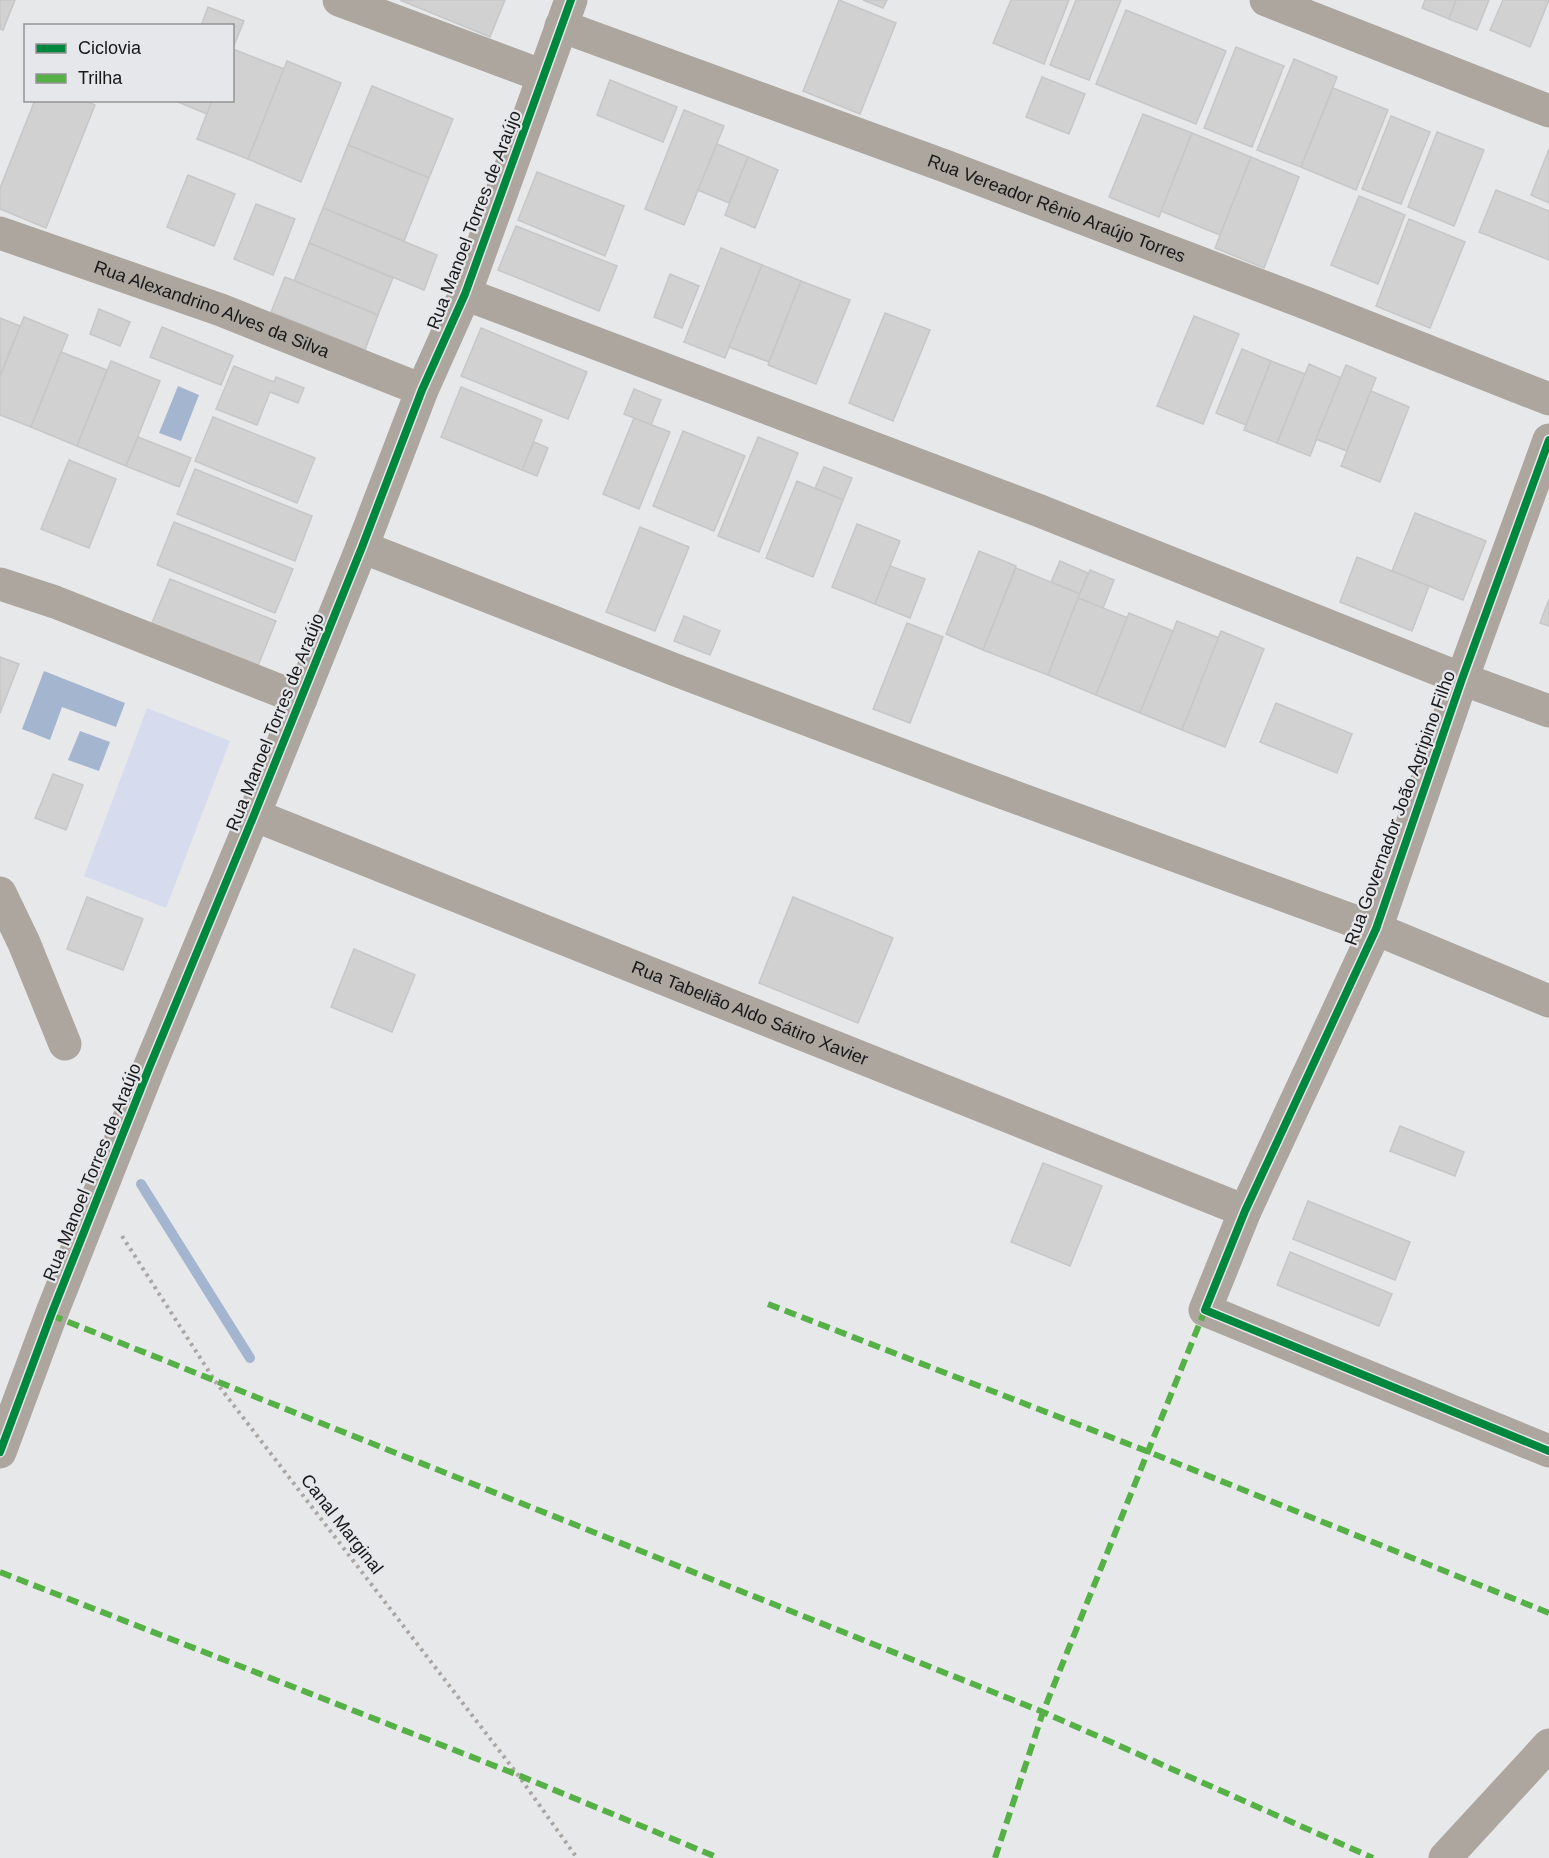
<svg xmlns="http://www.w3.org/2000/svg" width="1549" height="1858" font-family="Arial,sans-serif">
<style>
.green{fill:#d6dced}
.water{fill:#a4b6cf}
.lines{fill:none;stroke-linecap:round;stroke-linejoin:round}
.stream{stroke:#a4b6cf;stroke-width:10}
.building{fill:#d1d1d2;stroke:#c7c7c8;stroke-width:1.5}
.path{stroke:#aba6a3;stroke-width:4;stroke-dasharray:3 4.5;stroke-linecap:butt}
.minor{stroke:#ada69f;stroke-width:33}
.quiet{stroke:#55b145;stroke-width:6;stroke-dasharray:12 6;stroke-linecap:butt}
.cycleway-casing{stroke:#e6e7eb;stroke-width:11}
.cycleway{stroke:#00873e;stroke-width:8}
.labels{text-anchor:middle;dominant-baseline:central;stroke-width:4.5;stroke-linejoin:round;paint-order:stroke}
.street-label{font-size:18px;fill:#181819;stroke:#e6e7eb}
</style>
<rect width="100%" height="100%" fill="#e7e8ea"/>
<path class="green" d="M147 708 230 741 166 908 84 876Z"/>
<g class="water">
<path d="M178 386 199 395 181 441 159 433Z"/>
<path d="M44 671 125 703 116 727 62 707 50 740 22 729Z"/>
<path d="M80 731 110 742 99 771 68 760Z"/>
</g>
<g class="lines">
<path class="stream" d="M141 1184 250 1358"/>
</g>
<g class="building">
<path d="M0 0H15L3 30 0 29Z"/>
<path d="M400 0H505L490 37Z"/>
<path d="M839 0 896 23 860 114 803 91Z"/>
<path d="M863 0H887L883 8Z"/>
<path d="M1011 0H1069L1044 64 993 43Z"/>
<path d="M1076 0H1121L1089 80 1050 65Z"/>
<path d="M1425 0H1456L1449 19 1422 8Z"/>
<path d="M1456 0H1489L1477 30 1449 19Z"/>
<path d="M1503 0H1549L1530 47 1490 30Z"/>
<path d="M208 7 244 21 232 50V26H201Z"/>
<path d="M1126 10 1226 51 1196 124 1096 84Z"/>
<path d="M1236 47 1284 66 1252 147 1204 128Z"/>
<path d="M233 49 284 69 248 159 197 139 212 100H232Z"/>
<path d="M1294 59 1337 77 1301 167 1257 150Z"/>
<path d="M287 61 341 83 301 182 248 159Z"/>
<path d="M1042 77 1085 94 1069 134 1026 117Z"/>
<path d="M610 80 677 107 663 142 597 115Z"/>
<path d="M372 86 453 119 429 178 348 145Z"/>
<path d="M1333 88 1388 110 1356 190 1301 167Z"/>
<path d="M35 100H85L95 105 46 228 0 209V188Z"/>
<path d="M173 100H212L207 114Z"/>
<path d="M684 110 724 126 684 225 645 209Z"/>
<path d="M1143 114 1192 133 1159 217 1109 197Z"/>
<path d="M1391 116 1430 132 1401 204 1362 189Z"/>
<path d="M1437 132 1484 150 1454 226 1408 207Z"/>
<path d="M1192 133 1251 157 1220 235 1161 211Z"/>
<path d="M717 144 748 157 729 203 698 190Z"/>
<path d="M348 145 429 178 404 241 323 208Z"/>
<path d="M1549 149V203L1531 195Z"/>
<path d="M748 157 778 170 755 228 725 215Z"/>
<path d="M1251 157 1299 177 1264 268 1215 248Z"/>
<path d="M537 172 624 206 605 256 518 220Z"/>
<path d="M188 175 235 194 214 246 167 227Z"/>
<path d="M1496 190 1549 211V260L1479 232Z"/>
<path d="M1359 196 1405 215 1378 284 1331 265Z"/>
<path d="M256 204 295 219 273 275 234 259Z"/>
<path d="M323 208 437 255 424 290 309 243Z"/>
<path d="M1409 219 1465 242 1430 328 1376 306Z"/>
<path d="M516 226 617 266 599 311 498 270Z"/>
<path d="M309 243 393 278 378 315 294 281Z"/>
<path d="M721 248 762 265 725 358 684 342Z"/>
<path d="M762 265 801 281 769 362 729 347Z"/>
<path d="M670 274 699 286 682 328 654 317Z"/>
<path d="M285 277 378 315 365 350 271 312Z"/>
<path d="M801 281 850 300 816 384 768 365Z"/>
<path d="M99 309 130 322 120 346 90 334Z"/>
<path d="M885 313 930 330 893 421 849 403Z"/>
<path d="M1194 316 1239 334 1203 424 1157 406Z"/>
<path d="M24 317 68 335 31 427 0 415V376Z"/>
<path d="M0 318 20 326 0 376Z"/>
<path d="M162 327 233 356 221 385 150 357Z"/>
<path d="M481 328 587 372 568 419 461 376Z"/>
<path d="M1242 349 1271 361 1246 425 1216 413Z"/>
<path d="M61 352 107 370 77 446 31 427Z"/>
<path d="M111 361 160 381 126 466 77 446Z"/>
<path d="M1271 361 1305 374 1277 443 1244 430Z"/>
<path d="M1309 364 1341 378 1310 456 1277 443Z"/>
<path d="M1346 365 1376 378 1347 451 1316 439Z"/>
<path d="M234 366 274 382 276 377 304 388 298 403 270 392 257 425 216 409Z"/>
<path d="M461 387 542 420 522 470 441 437Z"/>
<path d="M634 389 661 400 651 425 624 414Z"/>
<path d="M1371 391 1409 407 1380 482 1341 466Z"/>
<path d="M213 417 315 458 297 503 195 461Z"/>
<path d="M634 418 670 432 639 509 603 494Z"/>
<path d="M683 431 745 456 714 531 653 506Z"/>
<path d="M138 437 191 458 179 487 126 466Z"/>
<path d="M758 437 798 453 759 552 718 536Z"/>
<path d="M534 442 548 448 537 476 522 470Z"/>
<path d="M69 460 116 479 89 548 41 529Z"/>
<path d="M824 467 852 478 843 500 815 488Z"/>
<path d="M195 469 312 516 295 561 177 514Z"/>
<path d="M797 481 843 500 813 577 766 558Z"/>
<path d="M1415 513 1486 541 1463 600 1392 571Z"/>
<path d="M174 522 293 569 275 613 157 565Z"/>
<path d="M857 524 900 541 875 604 832 587Z"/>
<path d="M640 527 689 547 655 631 606 612Z"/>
<path d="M979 551 1016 566 983 650 946 634Z"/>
<path d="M1357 557 1429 586 1412 631 1340 602Z"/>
<path d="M1060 561 1088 573 1080 594 1051 582Z"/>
<path d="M890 566 925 579 910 618 875 604Z"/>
<path d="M1016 568 1080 594 1048 675 983 650Z"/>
<path d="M1090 570 1114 580 1103 608 1078 598Z"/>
<path d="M170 579 276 621 257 668 151 625Z"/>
<path d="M1078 598 1128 618 1096 695 1048 675Z"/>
<path d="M1549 599V626L1540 623Z"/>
<path d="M1129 613 1173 631 1140 713 1096 695Z"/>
<path d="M684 616 720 631 710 655 674 641Z"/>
<path d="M1177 621 1219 638 1182 730 1140 713Z"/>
<path d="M907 623 943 637 910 723 873 709Z"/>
<path d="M1221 631 1264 649 1225 747 1182 730Z"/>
<path d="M0 657 19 664 0 713Z"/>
<path d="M1276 703 1352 734 1337 773 1260 742Z"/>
<path d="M53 774 83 785 66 830 35 818Z"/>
<path d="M87 897 143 919 123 970 67 949Z"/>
<path d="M793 897 893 938 858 1023 759 983Z"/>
<path d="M354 949 415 975 392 1032 331 1007Z"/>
<path d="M1400 1126 1464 1152 1455 1176 1390 1151Z"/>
<path d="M1043 1163 1102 1186 1070 1266 1011 1242Z"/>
<path d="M1308 1201 1410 1242 1395 1280 1293 1239Z"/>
<path d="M1290 1252 1392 1294 1379 1326 1277 1285Z"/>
</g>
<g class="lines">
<path class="path" d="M122 1236 215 1381 518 1775 577 1858"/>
<g class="minor">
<path d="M339 0 543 76"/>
<path d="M1266 0 1549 111"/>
<path id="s1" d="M561 26 945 166 1311 305 1549 399"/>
<path id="s2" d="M0 233 221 310 422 390"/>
<path d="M465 294 1040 511 1462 679 1549 711"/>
<path d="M1549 440 1462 679 1376 929 1245 1211 1205 1310 1549 1451"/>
<path d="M362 547 678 671 971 781 1376 929 1549 1001"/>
<path d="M0 584 55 602 301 699"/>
<path id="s3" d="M254 815 1245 1211"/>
<path d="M0 893 24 943 65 1044"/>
<path d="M0 1452 51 1315 149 1068 254 815 362 547 422 390 465 294 571 0"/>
<path d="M1445 1858 1549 1745"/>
</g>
<g class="quiet">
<path d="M768 1304 1149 1452 1549 1613"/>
<path d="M51 1315 1043 1712 1373 1858"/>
<path d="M0 1572 518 1775 719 1858"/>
<path d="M995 1858 1043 1712 1205 1310"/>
</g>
<defs>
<g id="cycleway">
<path d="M1549 440 1462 679 1376 929 1245 1211 1205 1310 1549 1451"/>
<path d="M0 1452 51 1315 149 1068 254 815 362 547 422 390 465 294 571 0"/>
</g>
</defs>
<use href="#cycleway" class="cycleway-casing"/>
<use href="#cycleway" class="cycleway"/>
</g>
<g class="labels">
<g class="street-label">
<text stroke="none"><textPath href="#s1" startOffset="528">Rua Vereador Rênio Araújo Torres</textPath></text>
<text transform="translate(474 220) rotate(-69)">Rua Manoel Torres de Araújo</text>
<text stroke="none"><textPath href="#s2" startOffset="225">Rua Alexandrino Alves da Silva</textPath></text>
<text transform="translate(275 722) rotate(-68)">Rua Manoel Torres de Araújo</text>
<text transform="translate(1400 808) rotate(-70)">Rua Governador João Agripino Filho</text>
<text stroke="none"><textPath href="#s3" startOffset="534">Rua Tabelião Aldo Sátiro Xavier</textPath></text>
<text transform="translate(92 1172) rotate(-68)">Rua Manoel Torres de Araújo</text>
<text transform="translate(342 1524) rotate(52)">Canal Marginal</text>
</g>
</g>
<rect x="24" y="24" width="210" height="78" fill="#e6e7eb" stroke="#949497" stroke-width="1.5"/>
<rect x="36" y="44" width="30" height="9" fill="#00873e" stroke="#949497" stroke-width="1.5"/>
<text x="78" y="54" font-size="18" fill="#181819">Ciclovia</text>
<rect x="36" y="74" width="30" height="9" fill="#55b145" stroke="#949497" stroke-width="1.5"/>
<text x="78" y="84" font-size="18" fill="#181819">Trilha</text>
</svg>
